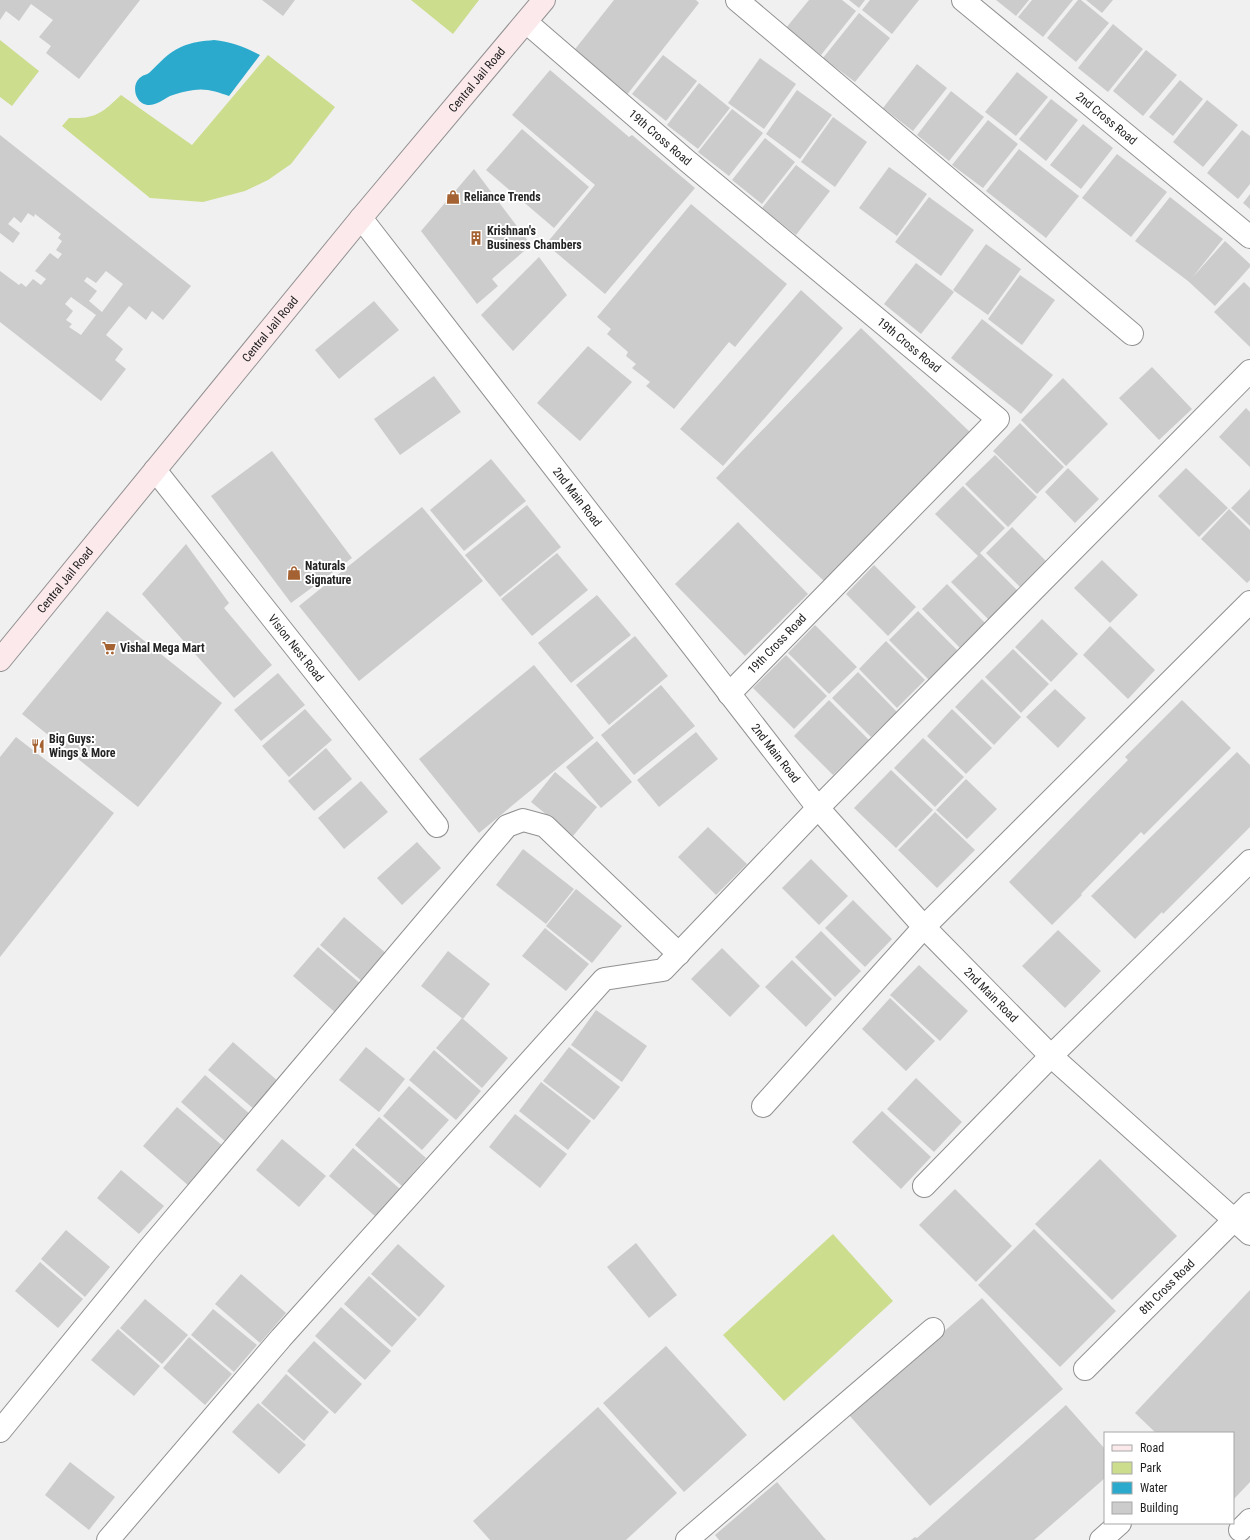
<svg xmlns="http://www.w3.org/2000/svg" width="1250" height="1540" font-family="'Roboto Condensed',sans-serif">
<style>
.green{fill:#ccdd8d}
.water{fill:#2caacd}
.building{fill:#cccccd;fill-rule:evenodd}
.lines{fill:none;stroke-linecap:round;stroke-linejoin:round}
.minor-casing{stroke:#919192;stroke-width:24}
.secondary-casing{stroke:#919192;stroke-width:24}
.minor{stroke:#fff;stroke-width:22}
.secondary{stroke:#fce9eb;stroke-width:22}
.labels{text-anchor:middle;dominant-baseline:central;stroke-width:4;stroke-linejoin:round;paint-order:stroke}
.street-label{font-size:12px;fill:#242425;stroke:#fff}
.poi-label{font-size:12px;font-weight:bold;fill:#242425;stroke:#fff;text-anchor:start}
</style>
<rect width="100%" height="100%" fill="#f0f0f1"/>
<g class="green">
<path d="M411 0H479L453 34Z"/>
<path d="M0 40 39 71 12 106 0 97Z"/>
<path d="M268 55 335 107 291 164 268 180 245 191 203 202 150 198 62 126 69 118C96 119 102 113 121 95L192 145Z"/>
<path d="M833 1234 893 1301 784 1401 723 1335Z"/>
</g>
<path class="water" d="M214 40C231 42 245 47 260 55L229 96C218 92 206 88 194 90 186 91 178 93 170 96 162 100 152 109 142 103 134 98 132 83 141 77 143 75 146 75 149 73 160 63 167 53 181 47 192 42 203 41 214 40Z"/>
<g class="building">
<path d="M0 0H140L79 79 46 53 51 46 39 37 53 20 31 4 19 21 6 11 0 20Z"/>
<path d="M262 0H295L283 16Z"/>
<path d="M614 0H696L699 3 626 96 572 53Z"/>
<path d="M809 0H842L856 11 821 55 786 28Z"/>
<path d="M849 0H865L859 8Z"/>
<path d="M870 0H919L892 34 862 10Z"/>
<path d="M996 0H1029L1016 16Z"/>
<path d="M1032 0H1073L1043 37 1018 17Z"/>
<path d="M1078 0H1081L1109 23 1076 62 1047 38Z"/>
<path d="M1086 0H1113L1102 13Z"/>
<path d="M859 13 890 38 855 82 823 58Z"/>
<path d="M1113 24 1143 49 1108 92 1078 68Z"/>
<path d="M1146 50 1177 75 1143 116 1113 91Z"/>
<path d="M663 55 697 81 666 121 632 94Z"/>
<path d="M760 58 796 84 764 129 728 103Z"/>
<path d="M917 64 947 88 913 131 883 108Z"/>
<path d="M550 70 629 137 632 135 695 188 605 294 546 244 595 185 512 115Z"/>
<path d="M1017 72 1048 97 1016 136 985 112Z"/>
<path d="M1180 80 1203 99 1173 136 1149 117Z"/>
<path d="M699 83 730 108 698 149 667 125Z"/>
<path d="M797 90 832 115 800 159 766 134Z"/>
<path d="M951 91 984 117 949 161 917 135Z"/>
<path d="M1051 99 1078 120 1046 161 1019 139Z"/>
<path d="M1207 100 1238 125 1203 167 1173 142Z"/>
<path d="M732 109 763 133 729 176 698 152Z"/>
<path d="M833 117 867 142 835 187 801 162Z"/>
<path d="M988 120 1018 144 983 188 952 165Z"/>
<path d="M1083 124 1113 148 1081 189 1050 165Z"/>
<path d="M522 129 589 187 554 228 486 170Z"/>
<path d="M1242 130 1250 136V184L1238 199 1207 173Z"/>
<path d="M0 135 191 286 163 320 152 311 146 320 129 306 106 335 123 349 115 360 126 369 101 401 0 322V271L19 285 21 283 26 287 33 279 41 285 46 279 35 271 50 253 58 259 62 254 56 250 62 241 58 238 61 234 35 214 34 217 28 213 21 223 14 217 8 224 20 233 13 243 0 233ZM106 271 123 284 102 312 89 301 97 291 84 281 87 277 96 283ZM71 297 96 315 81 335 69 327 72 324 66 320 73 311 65 304Z"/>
<path d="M765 138 795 162 762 204 732 180Z"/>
<path d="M1019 149 1079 196 1046 238 986 191Z"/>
<path d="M1117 154 1167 192 1131 237 1082 198Z"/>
<path d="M796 165 830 191 796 235 762 208Z"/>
<path d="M889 167 927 194 897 236 859 208Z"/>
<path d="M474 169 531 245 492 279 498 286 477 304 421 231Z"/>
<path d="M1250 194V209L1243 203Z"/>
<path d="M929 197 974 230 941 276 895 242Z"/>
<path d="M1170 197 1223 239 1192 278 1225 241 1250 264V267L1215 306 1188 281 1135 241Z"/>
<path d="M691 204 787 284 735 347 729 342 674 409 646 386 650 382 632 368 636 364 626 356 628 352 607 334 611 329 597 317Z"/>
<path d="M986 244 1021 269 988 315 953 290Z"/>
<path d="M539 257 567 295 513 351 481 315Z"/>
<path d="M916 263 954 292 921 334 884 304Z"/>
<path d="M1020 275 1055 300 1022 345 988 319Z"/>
<path d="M1244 282 1250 288V347L1214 312Z"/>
<path d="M801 290 843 328 723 466 680 429Z"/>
<path d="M374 301 399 330 339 379 315 350Z"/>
<path d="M982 319 1053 375 1021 414 951 358Z"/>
<path d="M861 328 971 433 826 583 716 478Z"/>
<path d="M588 346 632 382 580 441 537 403Z"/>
<path d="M1152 367 1192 409 1159 440 1119 398Z"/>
<path d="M434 376 461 412 400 455 374 419Z"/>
<path d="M1063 378 1108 424 1066 466 1021 420Z"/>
<path d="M1246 408 1250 412V467L1219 437Z"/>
<path d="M1020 423 1064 467 1037 494 993 451Z"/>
<path d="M272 451 352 558 291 603 211 496Z"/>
<path d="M995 455 1037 497 1008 527 965 484Z"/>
<path d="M491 459 526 501 464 551 430 510Z"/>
<path d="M1068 468 1099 499 1075 523 1045 492Z"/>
<path d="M1186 468 1228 508 1199 537 1158 496Z"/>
<path d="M963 486 1005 528 980 553 1019 592 990 621 951 582 978 556 935 514Z"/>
<path d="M1250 489V526L1231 508Z"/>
<path d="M527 505 561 547 500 597 465 555Z"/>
<path d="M422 507 483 581 359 681 299 606Z"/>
<path d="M1229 509 1250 530V580L1247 583 1201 539Z"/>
<path d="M738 522 808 594 745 656 675 584Z"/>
<path d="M1012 527 1048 563 1022 589 986 553Z"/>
<path d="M186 544 229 603 224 608 272 665 234 698 142 594Z"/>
<path d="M557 553 588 590 532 636 501 599Z"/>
<path d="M1102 560 1138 595 1110 623 1074 588Z"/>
<path d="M874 565 916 607 888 636 846 594Z"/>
<path d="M947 584 987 625 962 650 922 609Z"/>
<path d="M597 595 631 635 571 683 538 643Z"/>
<path d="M107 611 222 703 138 807 22 714Z"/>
<path d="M918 611 958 651 929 680 889 640Z"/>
<path d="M1042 619 1078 654 1051 682 1015 647Z"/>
<path d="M815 625 857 667 829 694 788 653Z"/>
<path d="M1110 626 1155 670 1128 699 1083 655Z"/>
<path d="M635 636 668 676 609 725 576 685Z"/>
<path d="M886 641 925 680 897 708 859 669Z"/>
<path d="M1013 649 1049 684 1021 713 985 677Z"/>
<path d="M786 655 827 696 794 729 753 688Z"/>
<path d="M534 665 594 738 479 833 419 759Z"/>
<path d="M858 672 897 712 871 737 832 698Z"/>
<path d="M278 673 305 705 261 741 234 710Z"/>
<path d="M982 679 1021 717 994 745 955 707Z"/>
<path d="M661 685 695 726 634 775 601 735Z"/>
<path d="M1055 689 1086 718 1058 748 1026 717Z"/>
<path d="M829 700 869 740 833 775 794 736Z"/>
<path d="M1182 700 1231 748 1144 835 1141 832 1081 894 1082 895 1052 925 1009 882 1128 760 1125 757Z"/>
<path d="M305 709 332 740 289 777 262 746Z"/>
<path d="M952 709 992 748 966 774 927 736Z"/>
<path d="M696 732 718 759 659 807 637 780Z"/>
<path d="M16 737 114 813 0 957V757Z"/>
<path d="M923 738 964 777 935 807 894 768Z"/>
<path d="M597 741 632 782 601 808 566 767Z"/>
<path d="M326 748 352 779 314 811 288 781Z"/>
<path d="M1237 752 1250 765V827L1163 914 1162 912 1135 939 1091 896Z"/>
<path d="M891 770 933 810 896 848 854 808Z"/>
<path d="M555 772 597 807 573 836 531 802Z"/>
<path d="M966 779 997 809 967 839 936 810Z"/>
<path d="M361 781 388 812 344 849 318 818Z"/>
<path d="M935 812 975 850 937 888 898 850Z"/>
<path d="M708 827 747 864 716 895 678 857Z"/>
<path d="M417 842 441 868 402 905 377 878Z"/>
<path d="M523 849 574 889 546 924 496 885Z"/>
<path d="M811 859 848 896 819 925 782 888Z"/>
<path d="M576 889 622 926 592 963 546 926Z"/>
<path d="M853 900 892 939 865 967 825 928Z"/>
<path d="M344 917 388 955 364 983 320 945Z"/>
<path d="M545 928 589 964 566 991 522 956Z"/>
<path d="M1058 930 1101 971 1065 1008 1022 966Z"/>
<path d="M821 931 861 971 835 997 795 957Z"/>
<path d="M318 947 362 985 337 1014 293 976Z"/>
<path d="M722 948 760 986 730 1017 691 979Z"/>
<path d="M448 951 490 984 463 1019 421 986Z"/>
<path d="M792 960 832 999 806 1027 765 987Z"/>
<path d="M919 965 968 1011 940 1041 890 995Z"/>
<path d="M890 998 935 1041 906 1071 862 1029Z"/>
<path d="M596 1010 647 1046 622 1082 571 1045Z"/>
<path d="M462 1018 508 1058 482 1088 436 1048Z"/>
<path d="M233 1042 279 1082 255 1110 208 1070Z"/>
<path d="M366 1047 405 1079 379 1112 339 1080Z"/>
<path d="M569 1047 620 1087 594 1120 543 1081Z"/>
<path d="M434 1050 481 1091 456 1120 409 1080Z"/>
<path d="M205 1075 251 1115 227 1143 181 1102Z"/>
<path d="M916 1078 962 1122 934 1152 887 1109Z"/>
<path d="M541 1082 591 1121 568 1150 519 1111Z"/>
<path d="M409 1086 449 1120 422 1150 383 1116Z"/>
<path d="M177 1107 224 1147 190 1187 143 1146Z"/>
<path d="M882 1111 931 1157 901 1189 852 1142Z"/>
<path d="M515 1114 567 1154 540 1188 489 1147Z"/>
<path d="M379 1117 426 1158 402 1186 355 1145Z"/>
<path d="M282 1139 326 1176 299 1207 256 1170Z"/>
<path d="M353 1148 400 1189 376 1217 329 1176Z"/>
<path d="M1100 1159 1177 1236 1112 1300 1035 1224Z"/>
<path d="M121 1170 164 1206 139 1234 97 1198Z"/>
<path d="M955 1189 1012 1246 976 1282 919 1225Z"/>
<path d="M1034 1229 1116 1311 1060 1367 978 1285Z"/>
<path d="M66 1230 110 1267 85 1297 41 1259Z"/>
<path d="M636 1243 677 1295 649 1318 607 1267Z"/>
<path d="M398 1244 445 1286 419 1317 371 1274Z"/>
<path d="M40 1262 83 1299 58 1328 15 1291Z"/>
<path d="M241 1274 286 1313 260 1343 215 1304Z"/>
<path d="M369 1276 417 1319 392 1347 344 1304Z"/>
<path d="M1250 1290V1482L1233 1500V1433H1156L1135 1413Z"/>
<path d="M982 1298 1063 1389 930 1506 849 1415Z"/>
<path d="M145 1299 188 1335 162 1364 120 1328Z"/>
<path d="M341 1307 391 1351 365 1380 315 1336Z"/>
<path d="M213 1309 257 1345 234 1372 191 1335Z"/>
<path d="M118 1329 160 1366 134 1396 91 1360Z"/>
<path d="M189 1337 232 1374 205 1405 163 1368Z"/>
<path d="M314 1341 362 1384 335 1414 287 1371Z"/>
<path d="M666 1346 747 1435 684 1492 603 1403Z"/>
<path d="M286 1374 329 1412 304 1441 261 1403Z"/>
<path d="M258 1403 306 1445 279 1474 232 1432Z"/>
<path d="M1066 1405 1105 1449V1478L1034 1540H911L915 1537 917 1538Z"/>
<path d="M598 1407 677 1493 626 1540H490L473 1521Z"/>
<path d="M70 1462 115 1497 89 1530 45 1495Z"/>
<path d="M777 1482 826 1540H719L715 1535Z"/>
</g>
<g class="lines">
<defs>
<g id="minor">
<path d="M737 0 1132 334"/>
<path id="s1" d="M963 0 1250 237"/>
<path id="s2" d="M526 22 686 160 998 419 729 694"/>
<path id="s3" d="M361 218 818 808 924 927 1051 1056 1250 1234"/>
<path id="s4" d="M155 470 437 826"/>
<path d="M763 1106 924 927 1250 602"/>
<path d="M924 1186 1051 1056 1250 861"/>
<path id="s5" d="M1085 1369 1250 1204"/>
<path d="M0 1431 147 1251 507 826 523 820 545 826 679 954"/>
<path d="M1240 1530 1250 1520"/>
<path d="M108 1540 281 1338 604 979 663 970 818 808 1250 371"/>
<path d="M687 1540 933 1329"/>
<path d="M1101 1540 1120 1523"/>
</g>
<g id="secondary">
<path id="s6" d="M0 660 361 218 544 0"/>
</g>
</defs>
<use href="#minor" class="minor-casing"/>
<use href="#secondary" class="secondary-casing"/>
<use href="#minor" class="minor"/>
<use href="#secondary" class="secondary"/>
</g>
<defs>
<symbol id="shop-bare" viewBox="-9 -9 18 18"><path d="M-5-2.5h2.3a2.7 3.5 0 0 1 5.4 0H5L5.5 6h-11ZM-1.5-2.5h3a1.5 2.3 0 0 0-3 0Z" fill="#a46131" stroke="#fff" stroke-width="2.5" paint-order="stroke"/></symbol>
<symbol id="building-bare" viewBox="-9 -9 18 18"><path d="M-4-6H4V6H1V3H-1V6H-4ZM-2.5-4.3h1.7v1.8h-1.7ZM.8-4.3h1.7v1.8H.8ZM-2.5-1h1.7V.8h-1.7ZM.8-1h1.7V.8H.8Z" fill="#a46131" stroke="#fff" stroke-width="2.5" paint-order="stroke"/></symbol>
<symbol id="supermarket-bare" viewBox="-9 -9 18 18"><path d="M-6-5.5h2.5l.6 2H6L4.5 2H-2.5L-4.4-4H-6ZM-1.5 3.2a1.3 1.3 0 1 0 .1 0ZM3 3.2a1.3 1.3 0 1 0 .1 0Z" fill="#a46131" stroke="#fff" stroke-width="2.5" paint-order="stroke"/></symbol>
<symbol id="restaurant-bare" viewBox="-9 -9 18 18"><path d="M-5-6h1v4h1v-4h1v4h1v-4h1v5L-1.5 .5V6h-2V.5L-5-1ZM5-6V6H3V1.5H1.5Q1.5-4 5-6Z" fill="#a46131" stroke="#fff" stroke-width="2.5" paint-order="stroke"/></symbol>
</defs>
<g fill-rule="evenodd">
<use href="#shop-bare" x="443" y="187" width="20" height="20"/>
<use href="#building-bare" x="466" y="228" width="20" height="20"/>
<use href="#shop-bare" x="284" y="563" width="20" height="20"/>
<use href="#supermarket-bare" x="99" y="638" width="20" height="20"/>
<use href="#restaurant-bare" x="28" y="736" width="20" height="20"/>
</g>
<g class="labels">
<g class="street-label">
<text stroke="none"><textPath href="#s6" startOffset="751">Central Jail Road</textPath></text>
<text stroke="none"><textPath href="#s1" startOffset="186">2nd Cross Road</textPath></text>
<text stroke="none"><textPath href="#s2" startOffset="177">19th Cross Road</textPath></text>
<text stroke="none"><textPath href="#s6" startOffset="427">Central Jail Road</textPath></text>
<text stroke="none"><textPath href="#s2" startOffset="501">19th Cross Road</textPath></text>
<text stroke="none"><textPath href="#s3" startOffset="353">2nd Main Road</textPath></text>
<text stroke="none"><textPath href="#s6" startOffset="103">Central Jail Road</textPath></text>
<text transform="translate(777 644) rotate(-46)">19th Cross Road</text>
<text stroke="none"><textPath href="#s4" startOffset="227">Vision Nest Road</textPath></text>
<text stroke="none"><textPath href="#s3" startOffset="677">2nd Main Road</textPath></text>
<text stroke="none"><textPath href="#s3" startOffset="1001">2nd Main Road</textPath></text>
<text stroke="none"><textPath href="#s5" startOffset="116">8th Cross Road</textPath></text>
</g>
<g class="poi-label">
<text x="464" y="197">Reliance Trends</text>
<text x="487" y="231">Krishnan's<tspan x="487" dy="14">Business Chambers</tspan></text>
<text x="305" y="566">Naturals<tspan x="305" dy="14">Signature</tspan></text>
<text x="120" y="648">Vishal Mega Mart</text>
<text x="49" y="739">Big Guys:<tspan x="49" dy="14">Wings &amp; More</tspan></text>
</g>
</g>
<rect x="1104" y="1432" width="130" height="92" fill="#ffffff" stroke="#a7a7a8"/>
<rect x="1112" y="1445" width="20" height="6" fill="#fce9eb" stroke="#a7a7a8"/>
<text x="1140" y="1452" font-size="12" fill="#242425">Road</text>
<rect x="1112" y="1462" width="20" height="12" fill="#ccdd8d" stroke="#a7a7a8"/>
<text x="1140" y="1472" font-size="12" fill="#242425">Park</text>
<rect x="1112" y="1482" width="20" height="12" fill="#2caacd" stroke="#a7a7a8"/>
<text x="1140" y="1492" font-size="12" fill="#242425">Water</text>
<rect x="1112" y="1502" width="20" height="12" fill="#cccccd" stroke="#a7a7a8"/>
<text x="1140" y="1512" font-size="12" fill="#242425">Building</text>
</svg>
